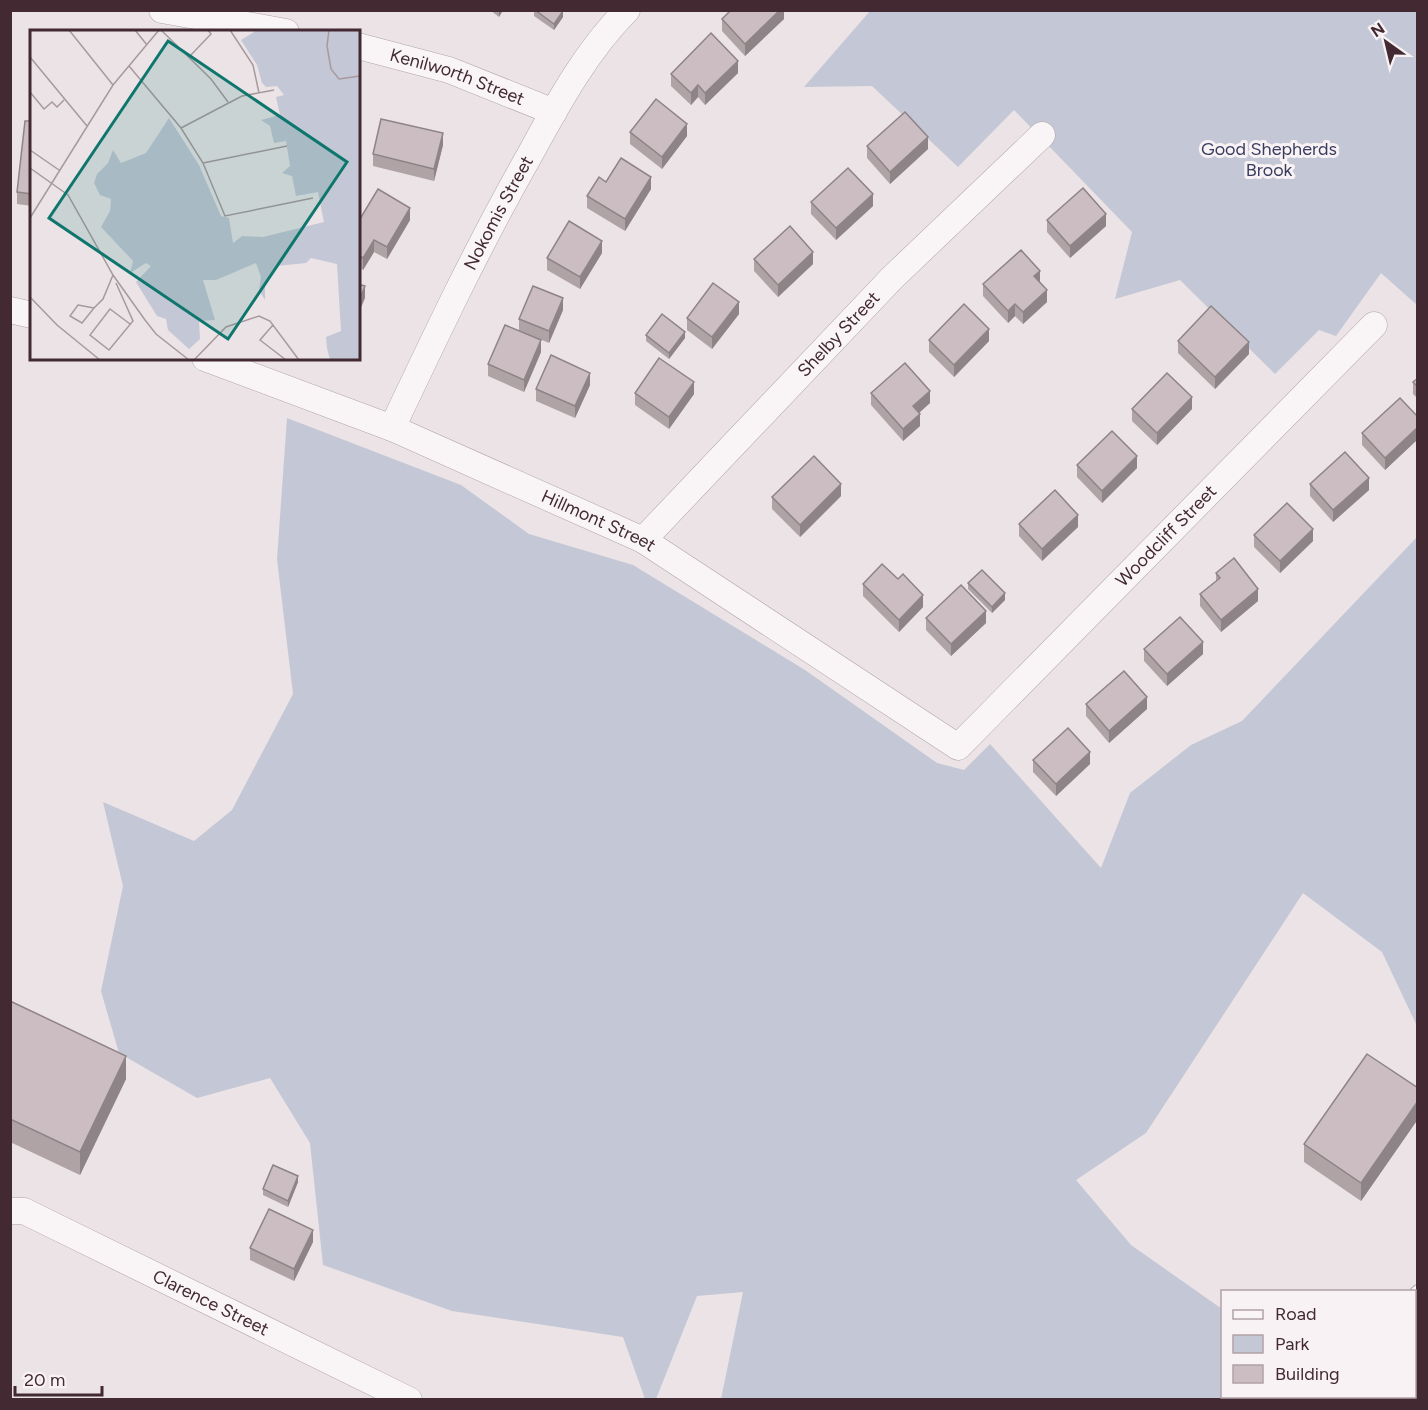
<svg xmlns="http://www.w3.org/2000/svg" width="1428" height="1410" font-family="Figtree,sans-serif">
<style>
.green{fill:#c4c7d5}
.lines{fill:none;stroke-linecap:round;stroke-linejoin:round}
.service-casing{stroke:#b2a4a8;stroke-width:14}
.minor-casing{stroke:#b2a4a8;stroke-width:27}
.service{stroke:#f9f5f6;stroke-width:12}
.minor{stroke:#f9f5f6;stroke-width:26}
.wall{fill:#afa3a6}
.shaded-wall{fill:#8e8487}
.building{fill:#cbbdc1;stroke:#8e8487;stroke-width:1.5}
.labels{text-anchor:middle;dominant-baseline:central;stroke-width:6;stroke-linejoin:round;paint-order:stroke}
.street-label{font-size:18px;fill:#432a32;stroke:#f8f2f4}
.park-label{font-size:18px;fill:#383d5f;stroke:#f8f2f4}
.inset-road{fill:none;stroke:#a8999d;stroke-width:1.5}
.view{fill:#0f766e;fill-opacity:0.15;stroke:#0f766e;stroke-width:3}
.inset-edge{fill:none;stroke:#432a32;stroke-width:3}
</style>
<rect width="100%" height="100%" fill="#ebe3e5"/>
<g class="green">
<path d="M870 11H1417V305L1381 273 1336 336 1319 330 1275 374 1180 280 1115 299 1132 232 1014 110 958 167 872 86 804 87Z"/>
<path d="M287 418 461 485 529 534 633 565 805 670 937 763 964 770 990 744 1101 868 1130 793 1191 745 1242 721 1417 537V1026L1382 952 1303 893 1146 1133 1076 1180 1131 1245 1222 1309V1396L1234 1397 1230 1399H721L743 1292 697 1296 656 1399H645L623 1337 452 1311 323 1265 310 1143 270 1078 197 1098 119 1053 101 991 123 886 103 802 194 841 232 810 293 694 277 559Z"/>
</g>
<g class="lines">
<defs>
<g id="service">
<path d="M1414 1295 1418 1291"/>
<path d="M1363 1400 1364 1396"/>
</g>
<g id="minor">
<path d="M162 10 286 32"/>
<path id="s1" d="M358 46 449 70 554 112"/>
<path d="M10 310 32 315"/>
<path id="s2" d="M205 358 392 428 643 540 958 747 1374 325"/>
<path id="s3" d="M392 428C435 337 478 246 528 158 556 107 585 52 627 10"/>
<path id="s4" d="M643 540 892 278 1042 135"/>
<path id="s5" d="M10 1211H24L409 1400"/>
</g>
</defs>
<use href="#service" class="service-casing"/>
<use href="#minor" class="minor-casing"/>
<use href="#service" class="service"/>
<use href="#minor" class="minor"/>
</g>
<g class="wall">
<path d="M490 10H503L499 17Z"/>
<path d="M534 10 563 17 554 30 534 16Z"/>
<path d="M784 10V19L745 56 722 31V19Z"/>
<path d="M738 73 705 105 698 97 691 105 671 86V74Z"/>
<path d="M32 121V206L17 204V192Z"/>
<path d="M630 132 687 136 662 169 630 144Z"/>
<path d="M443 145 434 181 373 166V154Z"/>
<path d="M867 146 928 149 890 184 867 158Z"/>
<path d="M606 182 651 189 625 231 587 208V196Z"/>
<path d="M811 202 873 206 836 240 811 214Z"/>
<path d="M358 218 360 219 410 220 387 259 374 252 363 270 358 267Z"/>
<path d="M1047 220 1106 226 1070 258 1047 232Z"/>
<path d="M602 253 580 289 547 270V258Z"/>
<path d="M754 259 813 264 778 297 754 271Z"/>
<path d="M1040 283 1047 302 1023 324 1015 316 1008 323 983 296V284Z"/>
<path d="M563 310 549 343 530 335 541 352 524 392 488 376V364L519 330V319Z"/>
<path d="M739 314 712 349 687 330V318Z"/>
<path d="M646 335 685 338 669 359 646 341Z"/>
<path d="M929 340 989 341 954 377 929 352Z"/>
<path d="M1178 341 1249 354 1215 389 1178 353Z"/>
<path d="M1418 378V399L1413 394V382Z"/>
<path d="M590 385 575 418 536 401V389Z"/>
<path d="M635 393 694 394 669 429 635 405Z"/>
<path d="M871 393 930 403 919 413 920 426 903 441 871 405Z"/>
<path d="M1132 409H1192L1157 445 1132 421Z"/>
<path d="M1418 417V439L1385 470 1362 445V433Z"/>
<path d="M1077 465 1137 468 1102 503 1077 477Z"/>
<path d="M1310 484 1369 490 1333 522 1310 496Z"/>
<path d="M841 496 800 537 772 509V497Z"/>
<path d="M1019 524 1078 527 1042 561 1019 536Z"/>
<path d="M1254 535 1313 541 1280 573 1254 547Z"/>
<path d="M1216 573 1258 601 1221 632 1200 606V594L1216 581Z"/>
<path d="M898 579 923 607 899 632 863 596V584Z"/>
<path d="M968 583 1005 600 992 613 968 589Z"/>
<path d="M926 618 986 623 951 656 926 630Z"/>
<path d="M1144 649 1203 654 1167 686 1144 661Z"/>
<path d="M1086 704 1147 709 1109 743 1086 716Z"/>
<path d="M1033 760 1090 764 1056 796 1033 772Z"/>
<path d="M10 1001 126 1079 80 1175 10 1142Z"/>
<path d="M1418 1088V1119L1361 1201 1304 1162V1144Z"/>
<path d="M298 1182 288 1207 263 1195V1189Z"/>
<path d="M313 1242 294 1281 250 1260V1248Z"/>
</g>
<g class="shaded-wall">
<path d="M499 10H503L499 17Z"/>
<path d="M780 10H784V19L745 56V44Z"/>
<path d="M563 11V17L554 30V24Z"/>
<path d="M738 61V73L705 105V93Z"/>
<path d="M698 85V97L691 105V93Z"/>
<path d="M687 124V136L662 169V157Z"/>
<path d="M443 133V145L434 181V169Z"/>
<path d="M928 137V149L890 184V172Z"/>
<path d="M651 177V189L625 231V219Z"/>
<path d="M873 194V206L836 240V228Z"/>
<path d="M410 208V220L387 259V247Z"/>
<path d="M1106 214V226L1070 258V246Z"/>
<path d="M374 240V252L363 270V258Z"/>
<path d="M602 241V253L580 289V277Z"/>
<path d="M813 252V264L778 297V285Z"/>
<path d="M1040 271V283L1034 276Z"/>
<path d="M365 286V298L358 315V303Z"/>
<path d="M1047 290V302L1023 324V312Z"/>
<path d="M563 298V310L549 343V331Z"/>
<path d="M739 302V314L712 349V337Z"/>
<path d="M1015 304V316L1008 323V311Z"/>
<path d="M989 329V341L954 377V365Z"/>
<path d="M685 332V338L669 359V353Z"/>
<path d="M541 340V352L524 392V380Z"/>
<path d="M1249 342V354L1215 389V377Z"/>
<path d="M590 373V385L575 418V406Z"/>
<path d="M694 382V394L669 429V417Z"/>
<path d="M930 391V403L913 418V406Z"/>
<path d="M1192 397V409L1157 445V433Z"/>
<path d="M920 414V426L903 441V429Z"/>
<path d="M1418 427V439L1385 470V458Z"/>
<path d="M1137 456V468L1102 503V491Z"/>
<path d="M1369 478V490L1333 522V510Z"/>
<path d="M841 484V496L800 537V525Z"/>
<path d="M1078 515V527L1042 561V549Z"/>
<path d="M1313 529V541L1280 573V561Z"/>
<path d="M1258 589V601L1221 632V620Z"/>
<path d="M1005 593V600L992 613V607Z"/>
<path d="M923 595V607L899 632V620Z"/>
<path d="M986 611V623L951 656V644Z"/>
<path d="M1203 642V654L1167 686V674Z"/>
<path d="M1147 697V709L1109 743V731Z"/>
<path d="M1090 752V764L1056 796V784Z"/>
<path d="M126 1056V1079L80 1175V1152Z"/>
<path d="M1418 1101V1119L1361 1201V1183Z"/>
<path d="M298 1176V1182L288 1207V1201Z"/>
<path d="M313 1230V1242L294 1281V1269Z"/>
</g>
<g class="building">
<path d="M535 10H563V11L554 24Z"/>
<path d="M731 10H780L745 44 722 19Z"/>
<path d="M711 33 738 61 705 93 698 85 691 93 671 74Z"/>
<path d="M656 99 687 124 662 157 630 132Z"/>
<path d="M905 112 928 137 890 172 867 146Z"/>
<path d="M381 119 443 133 434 169 373 154Z"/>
<path d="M25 121H32V194L17 192Z"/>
<path d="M621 158 651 177 625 219 587 196 599 177 606 182Z"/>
<path d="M848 168 873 194 836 228 811 202Z"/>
<path d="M1083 188 1106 214 1070 246 1047 220Z"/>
<path d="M378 189 410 208 387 247 374 240 363 258 358 255V218L360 219Z"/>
<path d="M569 221 602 241 580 277 547 258Z"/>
<path d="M790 226 813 252 778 285 754 259Z"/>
<path d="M1021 250 1040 271 1034 276 1047 290 1023 312 1015 304 1008 311 983 284Z"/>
<path d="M713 283 739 302 712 337 687 318Z"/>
<path d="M358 284 365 286 358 303Z"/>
<path d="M533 286 563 298 549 331 519 319Z"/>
<path d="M964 304 989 329 954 365 929 340Z"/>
<path d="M1211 306 1249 342 1215 377 1178 341Z"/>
<path d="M662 314 685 332 669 353 646 335Z"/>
<path d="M505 325 541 340 524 380 488 364Z"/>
<path d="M551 355 590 373 575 406 536 389Z"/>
<path d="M659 358 694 382 669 417 635 393Z"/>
<path d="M905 363 930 391 913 406 920 414 903 429 871 393Z"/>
<path d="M1167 373 1192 397 1157 433 1132 409Z"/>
<path d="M1418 378V387L1413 382Z"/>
<path d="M1400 398 1418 417V427L1385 458 1362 433Z"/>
<path d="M1112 431 1137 456 1102 491 1077 465Z"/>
<path d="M1345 452 1369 478 1333 510 1310 484Z"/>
<path d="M814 456 841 484 800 525 772 497Z"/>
<path d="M1055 490 1078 515 1042 549 1019 524Z"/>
<path d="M1287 503 1313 529 1280 561 1254 535Z"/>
<path d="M1234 558 1258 589 1221 620 1200 594 1220 578 1216 573Z"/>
<path d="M882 564 898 579 903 574 923 595 899 620 863 584Z"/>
<path d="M982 570 1005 593 992 607 968 583Z"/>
<path d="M961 585 986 611 951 644 926 618Z"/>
<path d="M1180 617 1203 642 1167 674 1144 649Z"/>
<path d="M1124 671 1147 697 1109 731 1086 704Z"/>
<path d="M1068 728 1090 752 1056 784 1033 760Z"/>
<path d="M10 1001 126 1056 80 1152 10 1119Z"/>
<path d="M1367 1054 1418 1088V1101L1361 1183 1304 1144Z"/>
<path d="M273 1165 298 1176 288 1201 263 1189Z"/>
<path d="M269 1209 313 1230 294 1269 250 1248Z"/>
</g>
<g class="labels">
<g class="street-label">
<text stroke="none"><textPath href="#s1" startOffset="104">Kenilworth Street</textPath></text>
<text stroke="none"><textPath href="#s3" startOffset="240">Nokomis Street</textPath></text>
<text stroke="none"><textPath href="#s4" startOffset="284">Shelby Street</textPath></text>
<text stroke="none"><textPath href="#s2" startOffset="426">Hillmont Street</textPath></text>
<text stroke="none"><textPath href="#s2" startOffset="1148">Woodcliff Street</textPath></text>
<text stroke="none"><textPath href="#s5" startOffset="222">Clarence Street</textPath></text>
</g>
<g class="park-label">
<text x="1269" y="149">Good Shepherds<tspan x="1269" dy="21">Brook</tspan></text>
</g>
</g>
<g transform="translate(30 30)">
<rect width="330" height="330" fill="#ebe3e5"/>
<path d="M227 0H330V330H300L297 318 296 307 311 301 307 234 281 228 276 233 246 236 235 252V270L229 260 231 247 226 233 186 250H173L185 290 169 291 170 309 159 319 138 300 136 289 127 286 106 252 121 236 116 233 100 243 103 231 71 197 80 181 81 169 70 165 64 153 67 144 78 133 83 120 91 133 116 123 139 88 169 135 191 186 199 188 203 213 212 206 233 207 294 192 288 162 266 166 262 146 252 143 260 136 256 111 244 113 240 96 231 90 250 85 246 67 254 65 247 56 236 57 232 53 227 35 211 10Z" fill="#c4c7d5"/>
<path class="inset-road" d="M39 0 83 55M105 0 117 15M131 0 181 49 198 72M200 0 223 35 229 63M299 0 297 16 301 39 309 49 330 46M0 27 57 96M159 27 181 4 178 0M99 36 151 98 173 133 195 186 283 168M0 62 14 79 22 72 27 77 34 70M151 98 212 66 244 60M0 120 29 140M173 133 257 116M0 138 38 165 83 245 115 290 126 304 159 330M0 188 83 55 129 0M86 253 103 291 79 320 60 305 80 279 100 294M0 267 27 295 70 330M48 275 64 278 52 293 40 286ZM64 278 73 269 83 245M243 295 230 310 256 330M164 330 196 297 229 286 240 291 269 330"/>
<path class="view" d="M138 11 317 132 198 309 19 188Z"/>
<rect width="330" height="330" class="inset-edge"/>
</g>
<rect width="1428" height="1410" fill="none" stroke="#432a32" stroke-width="24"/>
<rect x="1221" y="1290" width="195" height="108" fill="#f8f2f4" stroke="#b0a2a6" stroke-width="1.5"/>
<rect x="1233" y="1310" width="30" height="9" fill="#f9f5f6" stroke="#b0a2a6" stroke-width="1.5"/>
<text x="1275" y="1320" font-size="18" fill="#432a32">Road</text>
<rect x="1233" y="1335" width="30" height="18" fill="#c4c7d5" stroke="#b0a2a6" stroke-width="1.5"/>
<text x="1275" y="1350" font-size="18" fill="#432a32">Park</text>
<rect x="1233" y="1365" width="30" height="18" fill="#cbbdc1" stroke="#b0a2a6" stroke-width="1.5"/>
<text x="1275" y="1380" font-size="18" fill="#432a32">Building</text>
<g transform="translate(1386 42) rotate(326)" stroke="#f8f2f4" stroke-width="4.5" paint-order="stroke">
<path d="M0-4.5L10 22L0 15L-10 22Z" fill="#432a32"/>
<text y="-9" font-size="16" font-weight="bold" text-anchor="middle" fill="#432a32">N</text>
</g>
<path d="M15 1386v9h87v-9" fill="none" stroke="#432a32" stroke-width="3"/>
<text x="24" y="1386" font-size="18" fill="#432a32" stroke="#f8f2f4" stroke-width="4.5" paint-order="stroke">20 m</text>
</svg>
